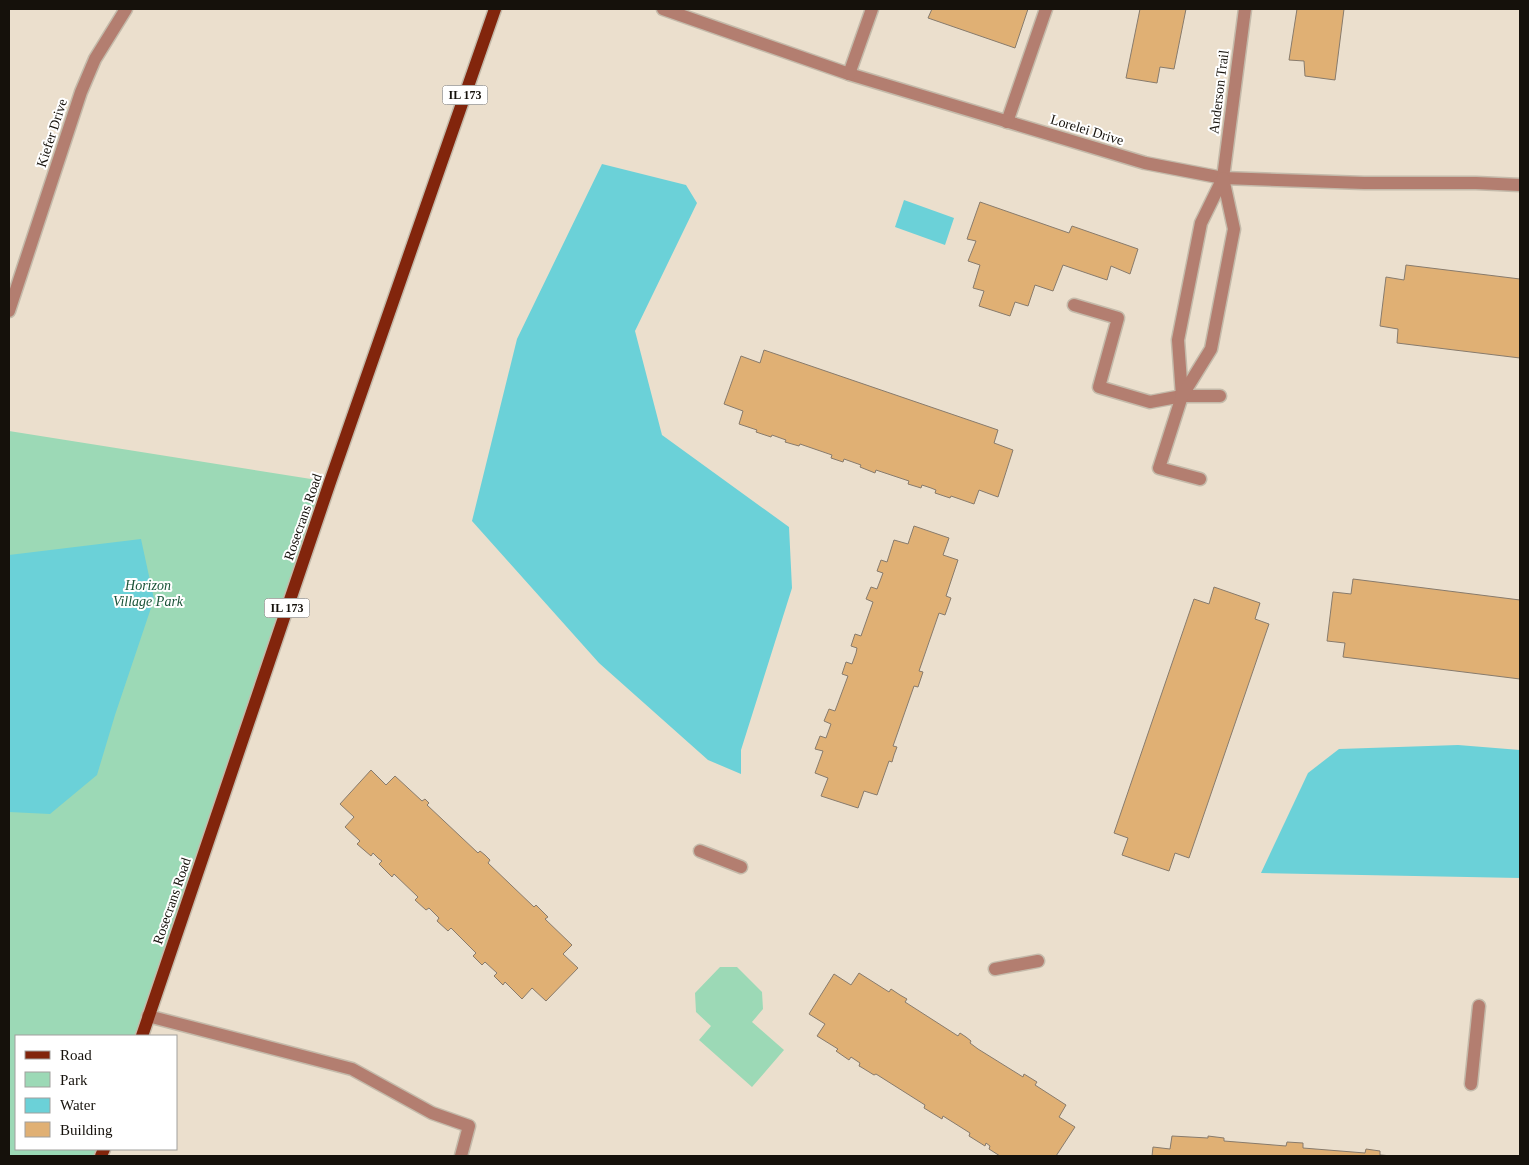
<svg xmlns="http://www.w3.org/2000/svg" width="1529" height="1165" font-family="'Times New Roman',serif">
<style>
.green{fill:#9cd9b6}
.water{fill:#6bd1d8}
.building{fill:#e0b074;stroke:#887b6c}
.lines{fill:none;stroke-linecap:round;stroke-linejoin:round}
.minor-casing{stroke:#c4baaa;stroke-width:15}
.major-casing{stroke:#c4baaa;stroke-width:15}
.minor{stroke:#b37e70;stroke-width:12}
.major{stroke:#82250c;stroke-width:12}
.labels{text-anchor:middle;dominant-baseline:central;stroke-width:4;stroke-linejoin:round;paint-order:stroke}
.shield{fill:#fff;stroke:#5b5854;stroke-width:1}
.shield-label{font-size:12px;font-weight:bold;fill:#15110b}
.street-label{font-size:14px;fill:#15110b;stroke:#fff}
.park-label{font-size:14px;font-style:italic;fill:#1a5338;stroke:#fff}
</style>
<rect width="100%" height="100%" fill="#ebdfcd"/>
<g class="green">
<path d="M9 431 330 482 144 1036H16V1149H106L103 1156H9Z"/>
<path d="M720 967H737L762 992 763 1009 752 1022 784 1050 752 1087 699 1040 711 1026 696 1012 695 993Z"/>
</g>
<g class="water">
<path d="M602 164 686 185 697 203 635 331 662 435 789 527 792 588 741 750V774L708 760 599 663 472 521 517 339Z"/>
<path d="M904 200 954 218 945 245 895 227Z"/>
<path d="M141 539 154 599 115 715 97 775 50 814 9 812V555Z"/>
<path d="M1458 745 1520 750V878L1261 873 1308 773 1339 749Z"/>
</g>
<g class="building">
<path d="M932 9H1028L1015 48 928 18Z"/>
<path d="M1140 9H1186L1174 69 1160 67 1157 83 1126 78Z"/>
<path d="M1297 9H1344L1335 80 1305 76 1304 61 1289 60Z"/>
<path d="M980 202 1069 233 1072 226 1138 249 1130 274 1111 266 1107 280 1063 265 1053 291 1035 285 1028 306 1015 302 1010 316 979 306 984 291 973 288 980 265 968 261 976 241 967 239Z"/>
<path d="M1406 265 1520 279V358L1397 343 1398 329 1380 326 1386 277 1404 280Z"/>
<path d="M764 350 998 430 994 443 1013 450 998 497 979 490 974 504 951 496 950 498 935 493 936 490 931 488 922 485 921 488 908 484 909 481 876 470 875 473 860 467 861 465 844 459 843 462 831 458 832 455 800 444 799 446 785 442 786 440 772 435 771 437 756 432 757 430 739 424 743 411 724 404 741 356 760 363Z"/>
<path d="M914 526 949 538 943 555 958 560 946 596 951 598 945 615 939 613 919 671 923 672 918 687 914 686 893 746 897 747 894 755 892 762 889 761 877 795 864 791 858 808 821 796 828 778 815 773 823 751 815 749 820 736 826 738 831 724 824 721 829 709 835 711 848 676 842 674 846 662 852 664 856 653 857 648 851 646 855 634 861 636 873 602 866 599 871 587 877 589 883 573 877 571 881 560 887 562 894 540 908 544Z"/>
<path d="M1353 579 1520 600V679L1343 657 1345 643 1327 641 1333 592 1351 594Z"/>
<path d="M1214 587 1260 603 1255 619 1269 624 1189 858 1175 853 1169 871 1122 855 1128 838 1114 833 1194 599 1209 604Z"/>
<path d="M371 770 386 785 395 776 422 801 425 799 429 803 427 805 478 853 480 851 485 855 490 860 488 863 534 907 536 905 548 917 545 919 572 945 563 954 578 968 546 1001 532 988 522 999 505 982 503 985 494 976 497 973 485 962 482 965 473 956 476 953 451 928 448 931 437 921 439 918 429 908 426 910 415 900 418 897 394 874 392 877 379 864 382 861 378 858 373 853 371 856 357 844 360 841 345 827 354 817 340 804Z"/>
<path d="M859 973 889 992 891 989 900 995 907 999 905 1002 958 1036 960 1033 966 1037 971 1041 970 1043 978 1049 1023 1077 1024 1074 1037 1082 1035 1085 1066 1105 1059 1117 1075 1127 1056 1156H1000L989 1149 990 1146 986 1143 985 1146 969 1136 970 1133 943 1116 942 1119 924 1108 925 1105 876 1074 874 1075 861 1067 859 1066 860 1063 851 1057 849 1060 836 1051 838 1049 817 1036 825 1024 809 1014 834 974 851 985Z"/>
<path d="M1172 1136 1208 1138V1136L1224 1138V1141L1286 1146 1287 1142 1303 1143V1148L1365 1153 1366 1149 1380 1151V1155L1393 1156H1152L1153 1147 1170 1149Z"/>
</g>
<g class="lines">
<defs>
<g id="minor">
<path d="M663 9 849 74 1145 163 1223 178 1364 183H1476L1520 185"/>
<path d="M849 74 872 9"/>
<path d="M1007 122 1046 9"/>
<path d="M1074 305 1118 318 1099 387 1150 402 1182 396H1220"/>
<path d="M9 311 81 92 95 59 126 9"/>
<path d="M1182 396 1178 340 1201 223 1223 178 1245 9"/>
<path d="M1200 479 1159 468 1182 396 1211 349 1234 229 1223 178"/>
<path d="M700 851 741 867"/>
<path d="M995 969 1038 961"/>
<path d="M148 1016 352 1069 432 1113 469 1126 461 1156"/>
<path d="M1471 1084 1479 1006"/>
</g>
<g id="major">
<path d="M142 1036 330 482 495 9"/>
<path d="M101 1156 104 1149"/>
</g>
</defs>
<use href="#minor" class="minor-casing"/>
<use href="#major" class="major-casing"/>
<use href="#minor" class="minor"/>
<use href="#major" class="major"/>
</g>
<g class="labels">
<g class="shield">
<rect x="442.5" y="85.5" width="45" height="19" rx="4"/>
<rect x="264.5" y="598.5" width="45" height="19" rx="4"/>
</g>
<g class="shield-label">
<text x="465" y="95">IL 173</text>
<text x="287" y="608">IL 173</text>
</g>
<g class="street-label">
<text transform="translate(1219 92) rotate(-83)">Anderson Trail</text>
<text transform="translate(1087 130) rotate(17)">Lorelei Drive</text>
<text transform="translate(52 133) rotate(-72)">Kiefer Drive</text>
<text transform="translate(303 517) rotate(-71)">Rosecrans Road</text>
<text transform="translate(172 901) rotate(-71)">Rosecrans Road</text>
</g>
<g class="park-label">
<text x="148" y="585">Horizon<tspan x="148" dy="16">Village Park</tspan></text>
</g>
</g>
<rect width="1529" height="1165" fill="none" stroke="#15110b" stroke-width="20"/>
<rect x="15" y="1035" width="162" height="115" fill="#ffffff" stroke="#a1a09d"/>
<rect x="25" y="1051" width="25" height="8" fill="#82250c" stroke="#a1a09d"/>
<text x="60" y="1060" font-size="15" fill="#15110b">Road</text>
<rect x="25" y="1072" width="25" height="15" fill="#9cd9b6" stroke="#a1a09d"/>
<text x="60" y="1085" font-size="15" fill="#15110b">Park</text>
<rect x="25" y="1098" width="25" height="15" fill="#6bd1d8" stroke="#a1a09d"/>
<text x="60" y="1110" font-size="15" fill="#15110b">Water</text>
<rect x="25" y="1122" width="25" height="15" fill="#e0b074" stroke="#a1a09d"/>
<text x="60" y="1135" font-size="15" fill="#15110b">Building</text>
</svg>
